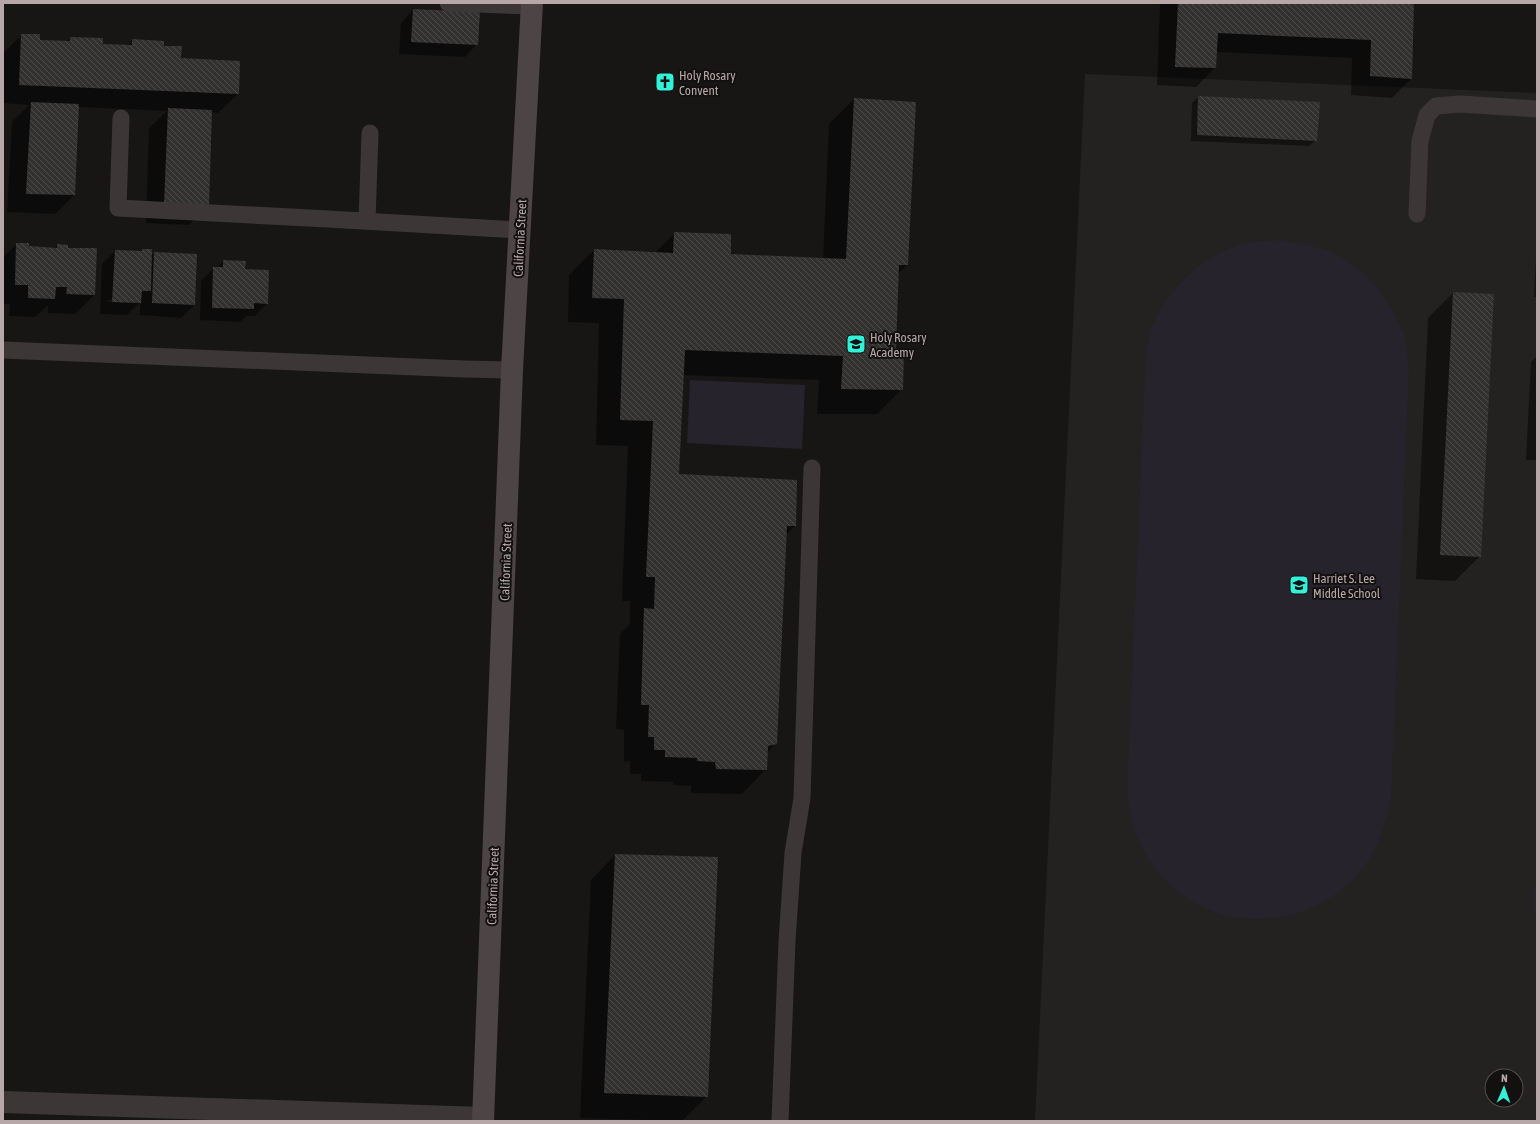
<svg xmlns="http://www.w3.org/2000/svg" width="1540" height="1124" font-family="'Asap Condensed',sans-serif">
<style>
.built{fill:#242221;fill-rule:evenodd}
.grass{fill:#26232c}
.shadow{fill:#0007;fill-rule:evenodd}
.building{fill:url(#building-back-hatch)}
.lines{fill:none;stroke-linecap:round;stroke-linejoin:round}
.lane{stroke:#3c3736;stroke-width:17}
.street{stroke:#3c3736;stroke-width:22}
.secondary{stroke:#4c4445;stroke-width:22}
.labels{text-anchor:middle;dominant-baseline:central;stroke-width:4;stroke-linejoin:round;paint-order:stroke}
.poi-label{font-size:13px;fill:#b7a7a9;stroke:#121110;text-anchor:start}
.street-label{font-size:13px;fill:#b7a7a9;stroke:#121110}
</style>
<defs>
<pattern id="building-back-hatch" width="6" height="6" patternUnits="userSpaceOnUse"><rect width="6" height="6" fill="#333130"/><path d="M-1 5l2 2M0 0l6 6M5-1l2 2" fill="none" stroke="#4e4c4b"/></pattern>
</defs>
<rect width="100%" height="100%" fill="#171615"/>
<path class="built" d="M1085 74 1537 93V1121H1035ZM1492 1076H1516V1100H1492Z"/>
<g class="grass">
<path d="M1281 240C1297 243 1314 245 1329 251 1364 266 1390 299 1403 333 1407 344 1407 356 1409 367L1391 799C1385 825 1377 852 1359 873 1304 936 1201 935 1152 864 1137 843 1131 820 1127 794L1146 351C1148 343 1150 333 1153 325 1172 282 1212 247 1260 241 1267 241 1274 241 1281 240Z"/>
<path d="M690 380 805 385 802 449 687 443Z"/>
<path d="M1537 852V912H1534Z"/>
</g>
<g class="shadow">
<path d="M1160 3H1413L1411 79 1392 98 1351 95 1352 58 1216 52 1215 68 1196 87 1157 85Z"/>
<path d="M413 10 477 44 465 57 399 54 401 23Z"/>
<path d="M22 35 39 41 66 42 71 38 102 45 127 46 132 40 163 47 180 59 238 94 218 113 211 112 208 206 189 225 146 223 149 128 167 111 78 107 74 195 55 214 7 212 12 122 29 105 3 103V53Z"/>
<path d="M1198 97 1319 103 1316 140 1309 146 1191 141 1192 103Z"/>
<path d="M854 99 907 265 898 274 895 350 902 389 877 414H817L819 380 683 375 678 475 795 526 785 536 776 743 767 753 766 769 742 794 691 793V786L673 785V782L641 781V774H630V761L624 762V730L616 729 620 634 630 624V601H622L628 446 596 445 599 323 568 322 569 275 594 250 655 253 674 234 730 255 823 259 829 124Z"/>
<path d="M1537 240V297H1534Z"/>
<path d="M17 244 28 247 54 249 57 245 66 249H96L94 295 75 314 48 313V306H47L35 317 9 316 10 304H3V257Z"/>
<path d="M142 250 151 256 155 253 194 305 181 318 140 315V302L127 315 100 314 102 264 115 251 140 252ZM108 300 133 301 131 303 107 302Z"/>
<path d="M223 261 267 303 255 316H246L240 322 200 320 201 281 214 268H217Z"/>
<path d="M1453 293 1492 295 1480 556 1455 581 1416 579 1428 318Z"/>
<path d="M1537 356V460H1526L1531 362Z"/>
<path d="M615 855 707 1096 682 1121 580 1118 591 880Z"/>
</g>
<g class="building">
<path d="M1178 3H1414L1412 79 1370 76 1371 40 1218 33 1216 68 1175 67Z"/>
<path d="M413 9 480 12 478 45 411 42Z"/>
<path d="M21 34H40V40L70 41V37L103 38V44L132 45V39L164 41V46H182L181 58 240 61 239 94 19 85Z"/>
<path d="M1198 96 1320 102 1317 141 1197 135Z"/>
<path d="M854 98 916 102 908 265H899L896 349 904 348 903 390 841 389 843 356 685 350 679 474 797 480 796 526H787L777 744 768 746 767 770 716 769 715 762 697 761V758L665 757V750H654V737H648L649 705H641L644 608 654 609 655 577H646L653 421 620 420 624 299 592 298 594 249 673 253 674 232 731 234V254L846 259Z"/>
<path d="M31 102 79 104 75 195 26 194Z"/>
<path d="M168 108 212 110 209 207 164 205Z"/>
<path d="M16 243H29V246L57 248V244L68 245V248H97L95 295 66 294 67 287H56L55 299 28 298V285H15Z"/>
<path d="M142 249H152L151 291H142L141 303 112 302 115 250 142 251Z"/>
<path d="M154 252 197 254 195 305 152 303Z"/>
<path d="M223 260 246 261 245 269 269 270 268 304 254 303V309L212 308 213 267H223Z"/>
<path d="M1453 292 1494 294 1481 557 1440 555Z"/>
<path d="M615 854 718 857 708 1097 604 1093Z"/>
</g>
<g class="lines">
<g class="lane">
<path d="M448 3 532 6"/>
<path d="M121 118 118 208 328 219 520 230"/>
<path d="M1417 214 1420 141 1427 115 1436 106 1460 104 1537 109"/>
<path d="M367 221 370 133"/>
<path d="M3 350 464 369 512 370"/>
<path d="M780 1121 787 941 793 853 802 798 812 468"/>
</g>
<path class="street" d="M3 1102 483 1118"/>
<path class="secondary" d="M483 1121 512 370 532 3"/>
</g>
<defs>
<symbol id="church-square" viewBox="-11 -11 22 22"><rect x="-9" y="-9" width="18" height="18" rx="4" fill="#33f1d8" stroke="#121110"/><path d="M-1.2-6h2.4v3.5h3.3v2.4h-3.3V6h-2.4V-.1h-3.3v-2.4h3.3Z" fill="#111"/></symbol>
<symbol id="school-square" viewBox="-11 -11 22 22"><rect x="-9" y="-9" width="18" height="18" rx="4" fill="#33f1d8" stroke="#121110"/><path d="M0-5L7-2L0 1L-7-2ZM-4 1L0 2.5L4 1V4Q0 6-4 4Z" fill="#111"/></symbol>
</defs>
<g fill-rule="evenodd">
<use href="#church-square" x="654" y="71" width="22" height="22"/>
<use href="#school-square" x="845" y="333" width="22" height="22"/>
<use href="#school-square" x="1288" y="574" width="22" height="22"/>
</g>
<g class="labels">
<g class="poi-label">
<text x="679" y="75">Holy Rosary<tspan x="679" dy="15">Convent</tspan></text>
<text x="870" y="337">Holy Rosary<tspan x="870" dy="15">Academy</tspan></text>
<text x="1313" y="578">Harriet S. Lee<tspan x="1313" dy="15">Middle School</tspan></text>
</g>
<g class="street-label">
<text transform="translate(520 238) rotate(-87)">California Street</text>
<text transform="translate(506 562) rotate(-88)">California Street</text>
<text transform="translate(493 886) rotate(-88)">California Street</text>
</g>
</g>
<rect width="1540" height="1124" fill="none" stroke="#b7a7a9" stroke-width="8"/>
<g transform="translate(1504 1088) rotate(2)"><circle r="19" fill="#121110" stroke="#544d4d"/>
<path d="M0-3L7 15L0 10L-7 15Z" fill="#33f1d8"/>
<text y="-6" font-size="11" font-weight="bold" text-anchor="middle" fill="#b7a7a9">N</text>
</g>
</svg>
